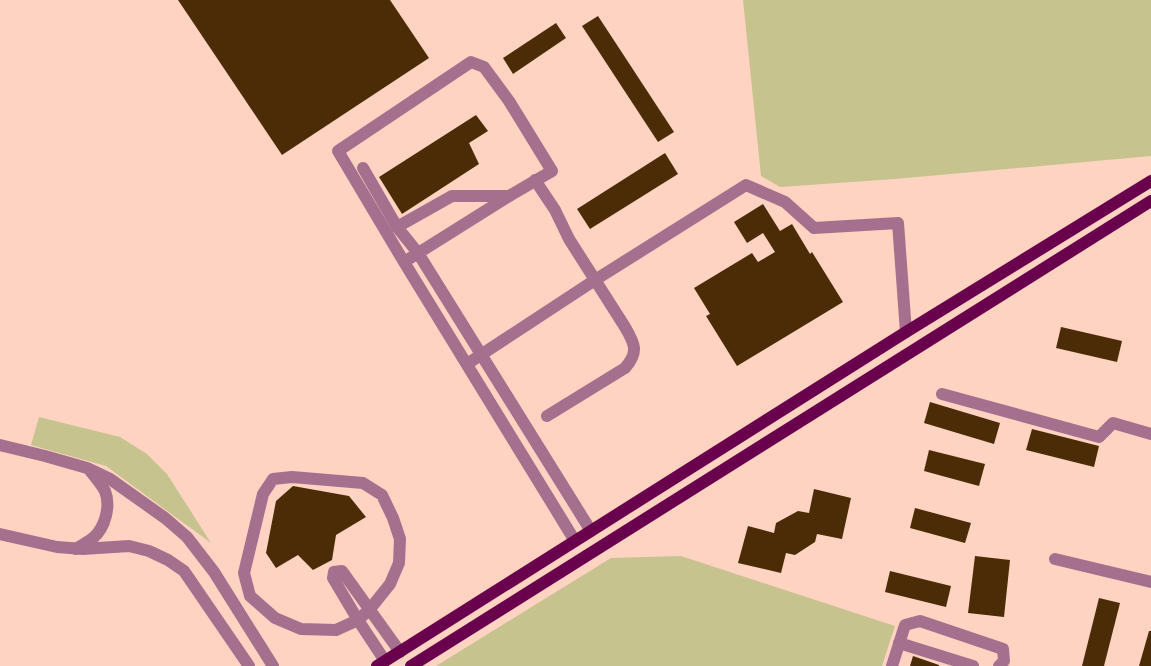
<svg xmlns="http://www.w3.org/2000/svg" width="1151" height="666" font-family="'Source Sans 3',sans-serif">
<style>
.green{fill:#c7c38e}
.building{fill:#4c2c06}
.lines{fill:none;stroke-linecap:round;stroke-linejoin:round}
.minor{stroke:#a5708e;stroke-width:12}
.major{stroke:#6a014d;stroke-width:12}
</style>
<rect width="100%" height="100%" fill="#fed3c1"/>
<g class="green">
<path d="M743 0H1151V156L895 179 780 187 761 176Z"/>
<path d="M39 417 120 437 147 454 167 474 211 543 106 466 31 445Z"/>
<path d="M681 556 895 626 882 666H436L611 558Z"/>
</g>
<g class="building">
<path d="M178 0H390L429 58 282 155Z"/>
<path d="M598 16 674 132 658 142 582 26Z"/>
<path d="M556 23 566 38 513 74 503 58Z"/>
<path d="M476 115 488 131 469 143 479 164 402 214 379 177Z"/>
<path d="M665 153 678 174 590 229 577 209Z"/>
<path d="M763 204 780 231 792 224 810 254 812 252 843 302 737 366 706 316 710 314 694 288 752 253 758 262 775 252 763 233 747 243 734 222Z"/>
<path d="M1061 327 1122 341 1117 362 1056 348Z"/>
<path d="M930 402 1000 423 994 444 924 423Z"/>
<path d="M1032 429 1099 446 1094 467 1026 450Z"/>
<path d="M929 450 985 464 979 486 924 471Z"/>
<path d="M293 486 349 496 366 517 336 535 332 560 313 570 298 555 276 568 266 553 276 501Z"/>
<path d="M814 489 851 498 842 539 817 534 815 542 795 555 786 553 781 573 738 563 748 526 774 533 776 523 798 511 809 513Z"/>
<path d="M915 508 971 523 965 543 910 528Z"/>
<path d="M975 556 1010 560 1004 617 968 613Z"/>
<path d="M890 571 951 586 946 607 885 592Z"/>
<path d="M1099 598 1120 603 1104 666H1082Z"/>
<path d="M1149 631H1151V666H1139Z"/>
<path d="M913 656 939 665V666H910Z"/>
</g>
<g class="lines">
<g class="minor">
<path d="M363 168 397 227 418 253 591 531"/>
<path d="M535 180 555 210 569 239 625 327C635 344 639 352 625 368L547 416"/>
<path d="M397 227 452 196H509"/>
<path d="M404 262 509 196 552 171 509 101 484 67 471 62 338 151 404 262 575 541"/>
<path d="M467 364 595 280 746 185 785 202 814 228 898 223 906 332"/>
<path d="M942 394 1099 437 1113 423 1151 434"/>
<path d="M0 445 45 456 87 468 110 479 165 518 187 537 214 572 273 666"/>
<path d="M292 477 363 483 382 495 393 518 400 539 399 563 390 584 370 609 358 620 336 630 301 629 275 618 250 596 244 573 263 494 273 479Z"/>
<path d="M0 534 57 547 83 549 129 546 149 551 168 560 184 571 249 666"/>
<path d="M76 549C82 545 88 542 93 538 105 528 111 506 105 491 101 484 96 478 91 472"/>
<path d="M1055 559 1151 582"/>
<path d="M899 643 973 666"/>
<path d="M385 661 358 620 333 578 334 572 342 571 400 652"/>
<path d="M892 666 905 625 920 621 1003 649 1004 661 999 666"/>
</g>
<g class="major">
<path d="M377 666 906 332 1151 181"/>
<path d="M411 666 1151 201"/>
</g>
</g>
</svg>
